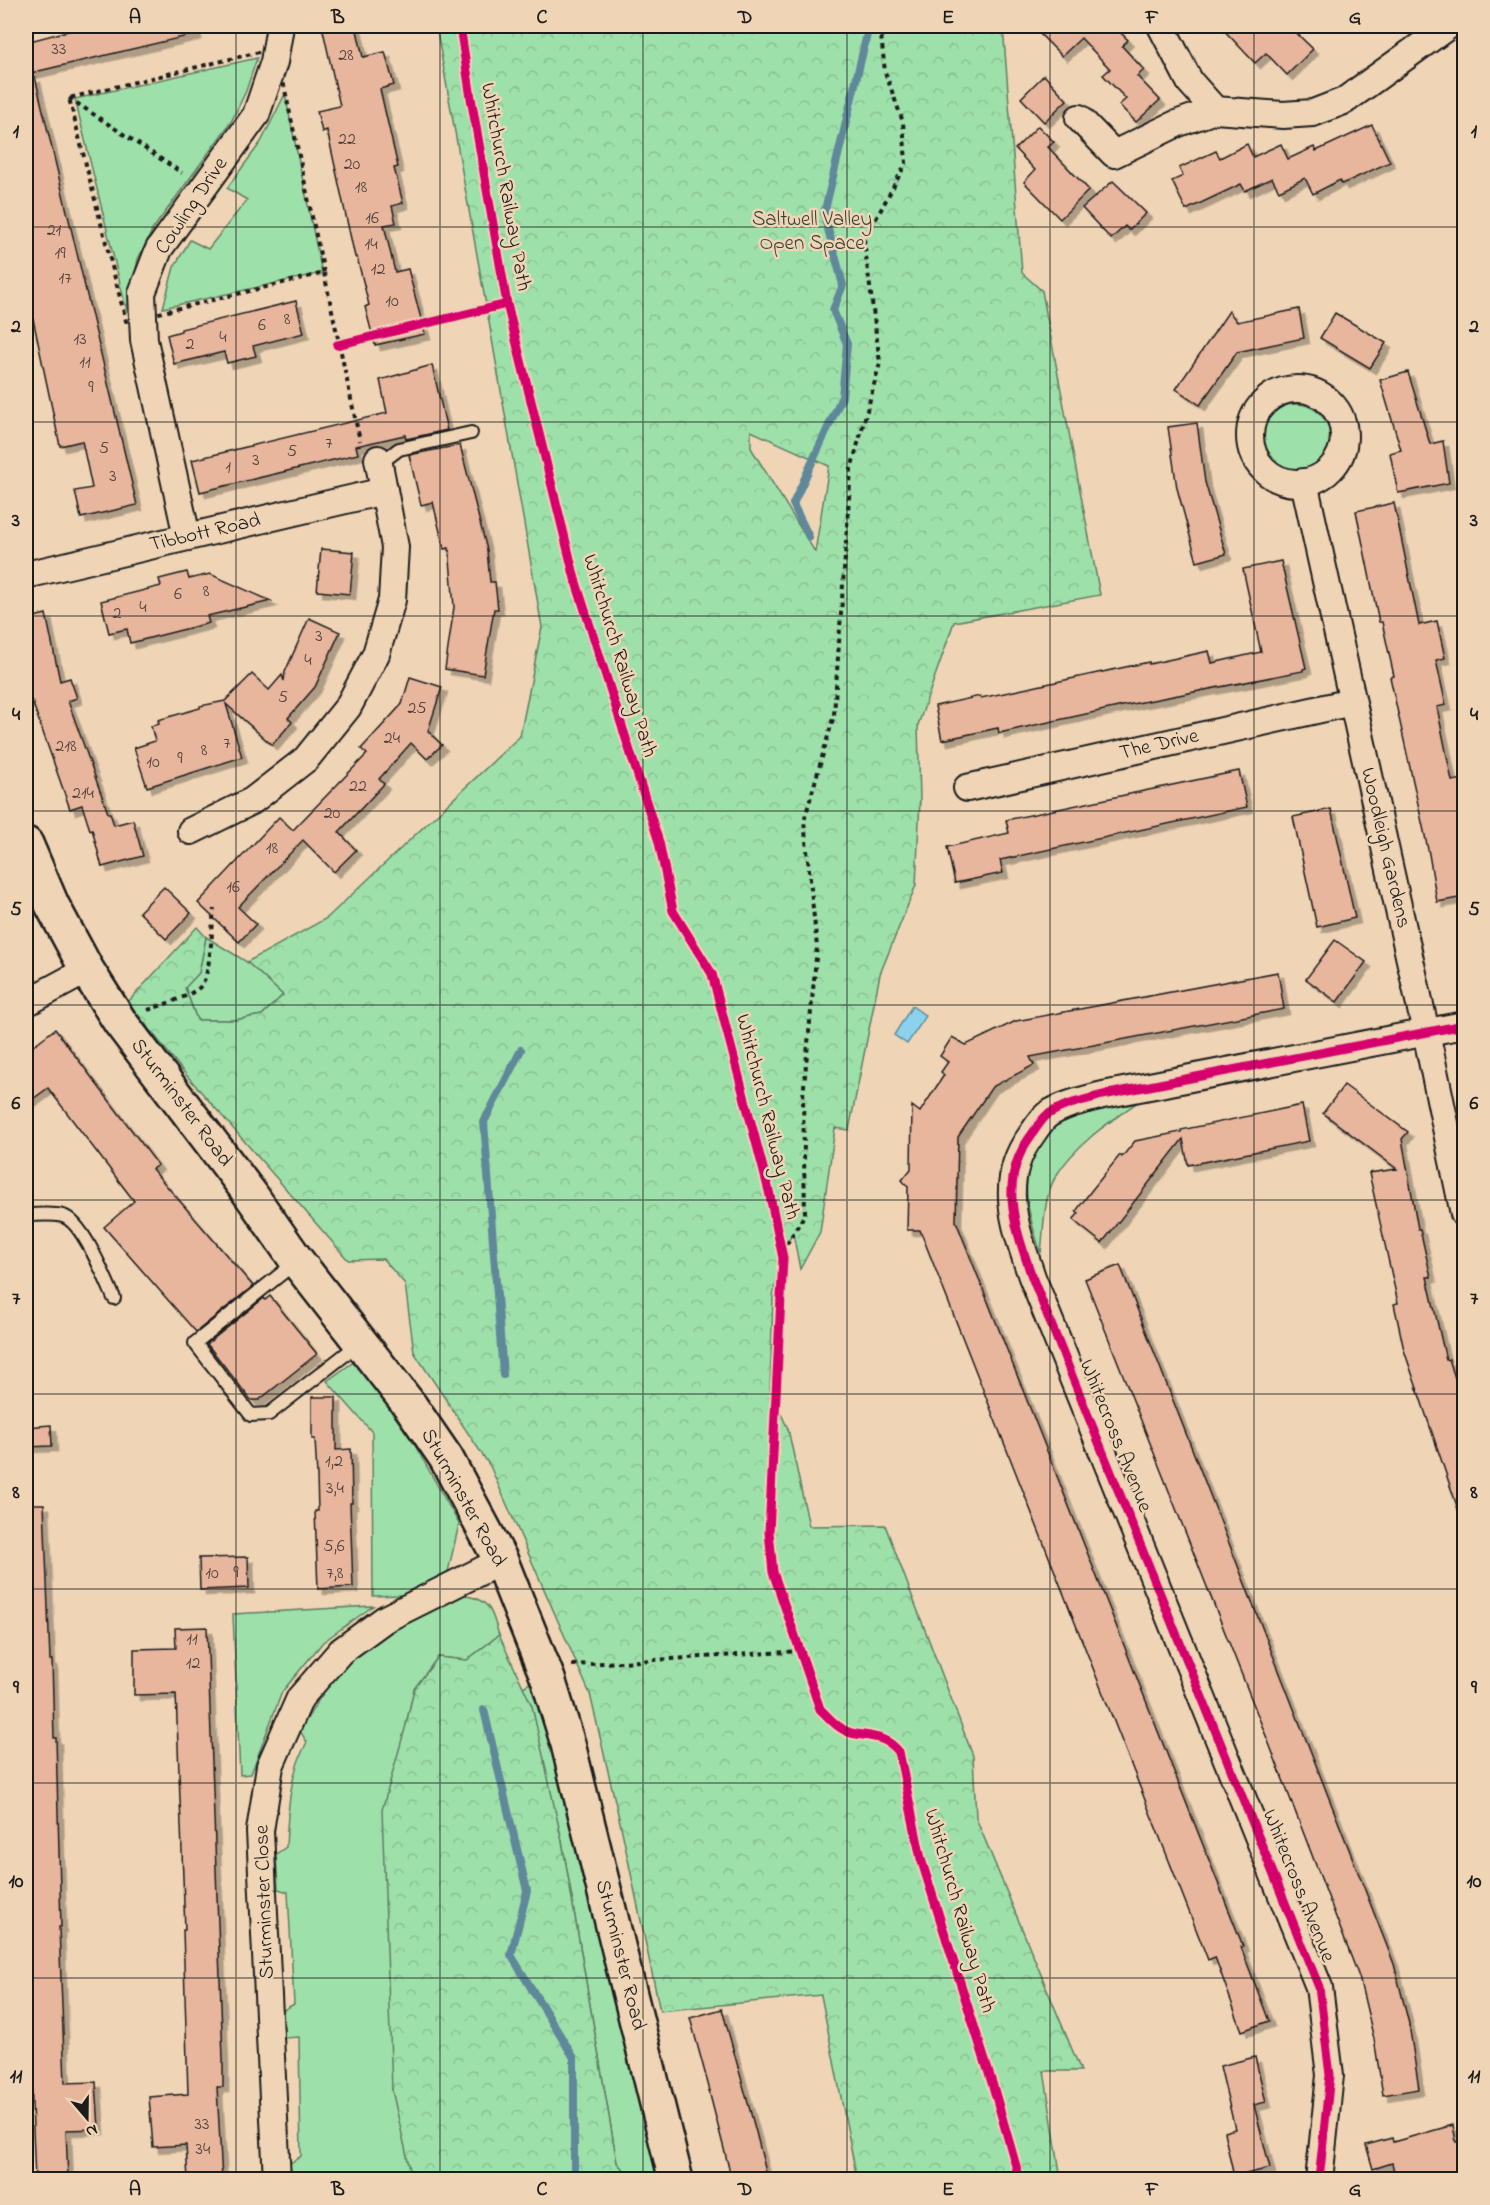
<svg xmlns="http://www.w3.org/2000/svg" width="1490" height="2205" font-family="'Indie Flower',sans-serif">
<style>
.grass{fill:#9ee0aa;stroke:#5d7e63;stroke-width:1.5}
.forest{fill:url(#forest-crowns);stroke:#5d7e63;stroke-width:1.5;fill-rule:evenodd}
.water{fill:#8cd2ee;stroke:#5f899a;stroke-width:1.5}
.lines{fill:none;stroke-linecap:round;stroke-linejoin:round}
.stream{stroke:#5f899a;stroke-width:8}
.building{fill:#e8b59d;stroke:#1c1c1c;stroke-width:1.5;filter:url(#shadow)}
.lane-casing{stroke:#1c1c1c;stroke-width:16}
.street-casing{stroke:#1c1c1c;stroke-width:30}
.secondary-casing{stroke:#1c1c1c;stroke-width:38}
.path{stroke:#1c1c1c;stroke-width:4;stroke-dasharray:4.5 4.5;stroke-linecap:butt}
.lane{stroke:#efd5b6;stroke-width:12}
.street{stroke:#efd5b6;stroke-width:26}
.secondary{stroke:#efd5b6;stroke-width:33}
.cycleway-casing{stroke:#efd5b6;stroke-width:13}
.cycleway{stroke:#d6006c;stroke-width:9}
.grid{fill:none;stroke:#1c1c1c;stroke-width:1.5;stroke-opacity:0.55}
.labels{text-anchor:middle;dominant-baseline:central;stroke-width:5;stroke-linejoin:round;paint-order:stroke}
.number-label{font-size:18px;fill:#4f423c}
.street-label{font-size:21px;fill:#1c1c1c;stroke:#efd5b6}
.park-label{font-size:21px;fill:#364338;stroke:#efd5b6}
.neatline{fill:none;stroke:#1c1c1c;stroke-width:2}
.grid-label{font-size:20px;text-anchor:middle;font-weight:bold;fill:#1c1c1c}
</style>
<defs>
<pattern id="forest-crowns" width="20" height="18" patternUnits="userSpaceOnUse" patternTransform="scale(1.5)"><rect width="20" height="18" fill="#9ee0aa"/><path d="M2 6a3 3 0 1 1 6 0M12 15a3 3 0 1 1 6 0" fill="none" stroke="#88c092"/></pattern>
<filter id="shadow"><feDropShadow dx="5.5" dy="5.5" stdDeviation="0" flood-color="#0004"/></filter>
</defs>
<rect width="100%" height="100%" fill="#efd5b6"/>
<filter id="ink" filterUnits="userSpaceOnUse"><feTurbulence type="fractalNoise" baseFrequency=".0167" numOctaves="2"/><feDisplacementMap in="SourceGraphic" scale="12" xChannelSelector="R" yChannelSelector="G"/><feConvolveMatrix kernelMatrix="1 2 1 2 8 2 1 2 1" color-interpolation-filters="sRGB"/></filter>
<g filter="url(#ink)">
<g class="grass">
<path d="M257 58 246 91 231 122 153 229 138 259 127 312 75 99Z"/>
<path d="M285 94 322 273 163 308 174 267 190 240 208 249 247 200 227 188 261 142Z"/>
<circle cx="1296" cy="438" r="34"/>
<path d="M206 937 247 962 283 995 262 1015 235 1020H197L185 987 199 973Z"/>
<path d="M1138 1102C1108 1123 1075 1145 1056 1176 1043 1197 1044 1229 1041 1253 1028 1215 1015 1172 1044 1138 1050 1132 1057 1123 1065 1120 1087 1110 1114 1107 1138 1102Z"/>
<path d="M355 1361 412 1440 459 1524 448 1572 402 1595 373 1596 372 1432 327 1381Z"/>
<path d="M464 1590 467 1596C492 1601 492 1614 499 1635L467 1660 438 1657 414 1689 406 1725 392 2090 414 2179H294L289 2164 301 2156 299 2037 284 2038 282 2011 294 2004 288 1892 278 1889 276 1854 286 1847C288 1810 289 1775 307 1742L300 1731C312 1710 324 1689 341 1671 373 1637 424 1613 464 1590Z"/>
<path d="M373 1606 323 1642 282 1692 251 1774 240 1775 233 1614Z"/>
<path d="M533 1681 581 1849 661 2179H632L617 2163 562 1841 523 1687Z"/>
</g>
<g class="forest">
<path d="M436 26H1003L1022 273 1042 291 1100 595 954 622 918 725 920 800 916 885 880 974 849 1130 835 1128 820 1232 800 1269 793 1233 782 1252 773 1296 770 1390 788 1429 809 1526 885 1525 973 1756 976 1818 1081 2071H1044L1061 2179H857L821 1995 660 2011 622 1831 590 1694 490 1466 414 1352 405 1284 383 1259 348 1260 182 1070 128 1002 197 927 206 937 199 973 185 988 197 1020H235L262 1015 283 995 247 962 327 918 520 736 542 627 489 322ZM751 431 829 466 815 552 751 448Z"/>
<path d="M499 1635 532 1706 562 1841 617 2163 632 2179 414 2180 411 2174 392 2090 382 1810 406 1725 414 1689 438 1657 467 1660Z"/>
</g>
<path class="water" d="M912 1006 926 1016 907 1044 894 1035Z"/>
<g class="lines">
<g class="stream">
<path d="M809 537 793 504 842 397 847 344 833 310 843 285 824 214 869 26"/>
<path d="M503 1375 484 1122 521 1050"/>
<path d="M484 1710 527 1891 511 1955 574 2058V2180"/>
</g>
</g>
<g class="building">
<path d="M87 26H195L196 34 26 74V42Z"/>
<path d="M322 26H356L363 57 385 52 394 85 380 89 398 167 394 168 403 203 392 206 396 223 384 225 395 272 408 269 425 334 375 345 365 307 369 305 357 257H355L327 130 322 132 317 111 340 106Z"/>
<path d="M1032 26H1114L1128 40 1122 46 1144 70 1137 76 1160 100 1136 122 1119 105 1126 99 1103 75 1110 69 1081 38 1062 56Z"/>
<path d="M1220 26H1289L1313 49 1287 75 1266 53 1255 63Z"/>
<path d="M1044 75 1067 100 1044 122 1021 98Z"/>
<path d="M35 77 137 505 81 518 75 491 92 488 82 441 60 446 29 300H26V78Z"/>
<path d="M1372 125 1390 162 1342 184 1340 180 1313 194 1305 178 1279 191 1272 178 1245 191 1241 184 1186 210 1172 181 1183 176 1179 168 1216 151 1220 158 1247 144 1253 157 1281 144 1288 159 1314 147 1316 151Z"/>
<path d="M1038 126 1054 142 1048 147 1089 190 1060 219 1024 182 1035 170 1015 149Z"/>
<path d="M1113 181 1146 213 1129 230 1125 226 1111 239 1082 208Z"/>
<path d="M296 301 304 333 253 346 256 356 227 363 224 352 174 364 167 335 181 331V329Z"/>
<path d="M1299 309 1304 338 1237 352 1200 405 1176 389 1229 311 1237 322Z"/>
<path d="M1335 313 1386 343 1370 368 1320 338Z"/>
<path d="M432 365 447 430 406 439 405 435 356 446 358 454 200 492 192 460 387 413 380 380Z"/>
<path d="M1408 372 1430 444 1443 441 1449 483 1398 493 1390 453 1401 450 1380 380Z"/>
<path d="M1197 423 1205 482 1226 554 1197 562 1177 488 1168 427Z"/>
<path d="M460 445 487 550 490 582H495L498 609H494L483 675 445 669 454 607 449 548 444 549 433 502 421 505 409 455Z"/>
<path d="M1394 503 1419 625 1437 621 1445 658 1436 660 1446 705 1437 707 1452 781 1464 779V897L1437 902 1429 854 1390 677 1394 676 1382 622H1379L1356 511Z"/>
<path d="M321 549 354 552 350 594 317 591Z"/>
<path d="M1281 561 1306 668 1303 669V671L1132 704 999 733 998 728 942 740 935 706 980 696 981 698 1014 691 1149 662V664L1209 651 1212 663 1261 652 1243 569Z"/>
<path d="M187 572 189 579 210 574 271 601 207 616 209 623 130 643 127 629 109 633 101 601 161 586 159 579Z"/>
<path d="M46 614 60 681 70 678 77 698 68 701 108 813H110L114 825 133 820 143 856 102 867 92 829 90 830 82 805 70 809 32 701 26 703V619Z"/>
<path d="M309 618 340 632 315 687 288 718 292 722 272 745 226 704 242 757 147 787 134 748 155 741 151 726 159 724 158 720 200 708V706L225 701 252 674 269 690 282 675 284 681 285 672Z"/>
<path d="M410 677 442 687 428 731 442 745 427 759 411 743 379 779 384 784 339 832 356 850 334 872 303 840 238 907 256 924 239 942 198 903 279 817 293 830 367 754 361 749 402 704Z"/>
<path d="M1239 771 1247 807 1000 860 1003 873 955 883 947 847 1009 833 1006 820Z"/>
<path d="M1331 809 1355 918 1317 927 1293 817Z"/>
<path d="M164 887 191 913 166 939 139 912Z"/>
<path d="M1335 940 1366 962 1337 1002 1306 979Z"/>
<path d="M1278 972 1284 1009 1030 1057 1034 1065 992 1087 958 1137 956 1221 1243 1946 1241 1947 1269 2021 1242 2031 1215 1957 1208 1960 1192 1919 920 1230H907L908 1187 902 1180 911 1169 912 1106 920 1112 944 1075 941 1072 948 1062 940 1056 952 1037 966 1045 1016 1021Z"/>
<path d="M55 1029 158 1165 152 1169 253 1286 196 1332 104 1227 134 1201 48 1088 26 1104V1051Z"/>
<path d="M1344 1085 1408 1132 1402 1139 1418 1229H1420L1431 1277H1427L1446 1360 1449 1359 1464 1407V1517L1461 1518 1404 1350 1394 1304 1398 1303 1369 1173 1397 1169 1323 1113Z"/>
<path d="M1302 1105 1309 1141 1188 1165 1183 1139 1102 1243 1073 1220 1079 1213 1076 1211 1091 1191 1120 1155 1122 1157 1135 1141 1181 1132V1130Z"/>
<path d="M1120 1265 1394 1964 1409 2024 1419 2089 1383 2095 1374 2039 1359 1977 1270 1746 1085 1279Z"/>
<path d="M270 1296 317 1354 259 1400H251L207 1344 264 1298 265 1300Z"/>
<path d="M312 1397H336V1450L351 1449 352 1503H350L353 1587 318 1589 315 1511H318L317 1476 315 1439H312Z"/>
<path d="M51 1425 52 1446 26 1447V1427Z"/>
<path d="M26 1504H44L50 1660H52L54 1738H56L61 1927H59L65 2083 96 2082 99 2129 66 2130 68 2180H35L26 1951V1937H27Z"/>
<path d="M248 1557 249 1588 200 1590 199 1558Z"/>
<path d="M207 1627 223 2059V2087H217L222 2180H188L186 2145 153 2147 149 2097 188 2094 183 1930H185L176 1694 134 1695V1649L176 1648 175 1628Z"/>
<path d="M722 2009 756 2132 768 2180H732L709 2091H710L690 2018Z"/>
<path d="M1255 2057 1266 2102 1254 2105 1270 2168 1234 2177 1224 2132 1235 2129 1220 2066Z"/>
<path d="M1453 2125 1456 2142 1464 2140V2180H1396L1392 2163 1373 2169 1366 2145 1392 2138 1393 2142Z"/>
</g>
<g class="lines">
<defs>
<g id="lane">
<path d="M379 464 399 449 471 433"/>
<path d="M26 1215C37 1215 52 1213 63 1216 83 1222 105 1278 114 1298"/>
<path d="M296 1262 195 1343 251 1415 269 1414 360 1343"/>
</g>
<g id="street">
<path d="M1161 26 1190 82 1215 110 1283 115 1313 113 1344 101 1448 26"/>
<path d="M1079 118 1114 154 1176 124 1215 110"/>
<circle cx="1297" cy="436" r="47"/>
<path d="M1304 482 1426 1032 1464 1214"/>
<path d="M187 537 144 340 142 293 159 249 256 115 274 62 280 26"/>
<path d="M26 575 384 491"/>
<path d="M967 788 1352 702"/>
<path d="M191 831 252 801 306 759 348 707 376 654 392 600 395 547 378 459"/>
<path d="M26 1003 87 970"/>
<path d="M277 2180 260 1831 270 1766 300 1698 341 1651 385 1619 501 1561"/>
<path d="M1319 2180 1330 2075 1319 1987 1032 1277C1016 1229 997 1182 1030 1137 1035 1130 1041 1120 1047 1115 1064 1104 1084 1100 1103 1095L1464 1025"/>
</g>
<path id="secondary" d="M26 844 52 905 87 970 120 1022 251 1195 297 1261 411 1407 446 1458 501 1561 548 1679 568 1744 676 2180"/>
</defs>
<use href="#lane" class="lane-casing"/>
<use href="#street" class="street-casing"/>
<use href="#secondary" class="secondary-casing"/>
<g class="path">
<path d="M276 48 324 273 126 321 69 98Z"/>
<path d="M69 98 182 173"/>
<path d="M324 273 360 441"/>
<path d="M148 1010C164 1004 187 998 200 987 211 977 212 925 214 909"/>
<path d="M782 1252 805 1214 803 1097 817 947 804 821 834 715 851 469 880 363 864 241 906 163 903 122 885 72 880 26"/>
<path d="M572 1665 802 1651"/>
</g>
<use href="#lane" class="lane"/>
<use href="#street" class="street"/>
<use href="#secondary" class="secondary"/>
<defs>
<g id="cycleway">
<path d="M460 26 471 98 507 304 575 579 659 842 673 911 712 974 769 1191 783 1258 769 1532 773 1572 820 1709C829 1718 838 1729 851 1733 870 1737 886 1735 899 1752L921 1859 993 2086 1020 2180"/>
<path d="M337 345 507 304"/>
<path d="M1319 2180 1330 2075 1319 1987 1032 1277C1016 1229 997 1182 1030 1137 1035 1130 1041 1120 1047 1115 1064 1104 1084 1100 1103 1095L1464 1025"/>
</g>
</defs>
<use href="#cycleway" class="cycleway-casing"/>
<use href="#cycleway" class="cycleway"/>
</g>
</g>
<path class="grid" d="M236 26V2180M440 26V2180M643 26V2180M847 26V2180M1050 26V2180M1254 26V2180M26 227H1464M26 422H1464M26 616H1464M26 811H1464M26 1005H1464M26 1200H1464M26 1394H1464M26 1589H1464M26 1783H1464M26 1978H1464"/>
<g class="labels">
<g class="number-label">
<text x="59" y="50">33</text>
<text x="346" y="56">28</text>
<text x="347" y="140">22</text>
<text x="352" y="165">20</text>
<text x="361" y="188">18</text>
<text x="372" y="219">16</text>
<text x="54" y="231">21</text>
<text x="371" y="245">14</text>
<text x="60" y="254">19</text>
<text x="378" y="270">12</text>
<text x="65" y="279">17</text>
<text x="392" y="302">10</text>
<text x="287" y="320">8</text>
<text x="262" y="326">6</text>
<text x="223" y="338">4</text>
<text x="80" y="340">13</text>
<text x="190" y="345">2</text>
<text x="85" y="363">11</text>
<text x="91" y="388">9</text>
<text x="329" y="444">7</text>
<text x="104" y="449">5</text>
<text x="292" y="452">5</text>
<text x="256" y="461">3</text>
<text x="228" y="468">1</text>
<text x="113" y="477">3</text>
<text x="206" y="592">8</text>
<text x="178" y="595">6</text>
<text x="143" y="608">4</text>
<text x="117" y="614">2</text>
<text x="319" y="637">3</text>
<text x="308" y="661">4</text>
<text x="283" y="698">5</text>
<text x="417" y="709">25</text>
<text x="392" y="739">24</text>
<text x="227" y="744">7</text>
<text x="66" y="747">218</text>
<text x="204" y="751">8</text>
<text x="180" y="759">9</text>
<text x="153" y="763">10</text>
<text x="358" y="787">22</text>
<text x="83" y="794">214</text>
<text x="332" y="814">20</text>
<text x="272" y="849">18</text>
<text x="233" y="888">16</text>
<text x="334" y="1462">1,2</text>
<text x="335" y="1489">3,4</text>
<text x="334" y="1547">5,6</text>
<text x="236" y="1573">9</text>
<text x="212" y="1574">10</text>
<text x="335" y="1574">7,8</text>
<text x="192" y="1640">11</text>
<text x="193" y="1664">12</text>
<text x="202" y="2125">33</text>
<text x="203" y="2150">34</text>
</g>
<g class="street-label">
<text transform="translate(505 187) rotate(80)">Whitchurch Railway Path</text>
<text transform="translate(192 206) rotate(-56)">Cowling Drive</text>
<text transform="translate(205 533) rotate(-13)">Tibbott Road</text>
<text transform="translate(619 656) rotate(73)">Whitchurch Railway Path</text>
<text transform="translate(1159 745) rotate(-13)">The Drive</text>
<text transform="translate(1385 848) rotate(77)">Woodleigh Gardens</text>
<text transform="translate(181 1103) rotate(53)">Sturminster Road</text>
<text transform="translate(767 1117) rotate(76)">Whitchurch Railway Path</text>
<text transform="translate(1115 1436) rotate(68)">Whitecross Avenue</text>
<text transform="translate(463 1498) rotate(61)">Sturminster Road</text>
<text transform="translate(1298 1886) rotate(68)">Whitecross Avenue</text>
<text transform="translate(265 1902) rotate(-92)">Sturminster Close</text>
<text transform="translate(959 1911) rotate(74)">Whitchurch Railway Path</text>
<text transform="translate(620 1955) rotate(76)">Sturminster Road</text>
</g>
<g class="park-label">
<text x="812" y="220">Saltwell Valley<tspan x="812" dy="24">Open Space</tspan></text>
</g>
</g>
<rect width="1490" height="2205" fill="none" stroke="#efd5b6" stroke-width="66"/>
<g transform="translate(87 2118) rotate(160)" stroke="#efd5b6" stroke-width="4.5" paint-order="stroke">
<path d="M0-4.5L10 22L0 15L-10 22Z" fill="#1c1c1c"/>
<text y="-9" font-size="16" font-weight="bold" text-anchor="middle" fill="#1c1c1c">N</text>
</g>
<rect x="33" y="33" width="1424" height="2139" class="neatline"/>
<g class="grid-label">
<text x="135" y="23">A</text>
<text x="338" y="23">B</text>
<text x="542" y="23">C</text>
<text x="745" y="23">D</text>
<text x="948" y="23">E</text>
<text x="1152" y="23">F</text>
<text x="1355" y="23">G</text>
<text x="16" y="137">1</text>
<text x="1474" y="137">1</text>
<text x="16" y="332">2</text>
<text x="1474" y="332">2</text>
<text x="16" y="526">3</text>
<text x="1474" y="526">3</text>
<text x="16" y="720">4</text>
<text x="1474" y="720">4</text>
<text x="16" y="915">5</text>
<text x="1474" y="915">5</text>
<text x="16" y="1109">6</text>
<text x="1474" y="1109">6</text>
<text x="16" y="1304">7</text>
<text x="1474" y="1304">7</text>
<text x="16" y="1498">8</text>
<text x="1474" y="1498">8</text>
<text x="16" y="1693">9</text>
<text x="1474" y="1693">9</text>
<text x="16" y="1887">10</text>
<text x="1474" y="1887">10</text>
<text x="16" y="2082">11</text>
<text x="1474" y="2082">11</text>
<text x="135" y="2195">A</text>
<text x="338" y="2195">B</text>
<text x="542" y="2195">C</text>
<text x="745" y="2195">D</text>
<text x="948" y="2195">E</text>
<text x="1152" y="2195">F</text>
<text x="1355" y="2195">G</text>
</g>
</svg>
